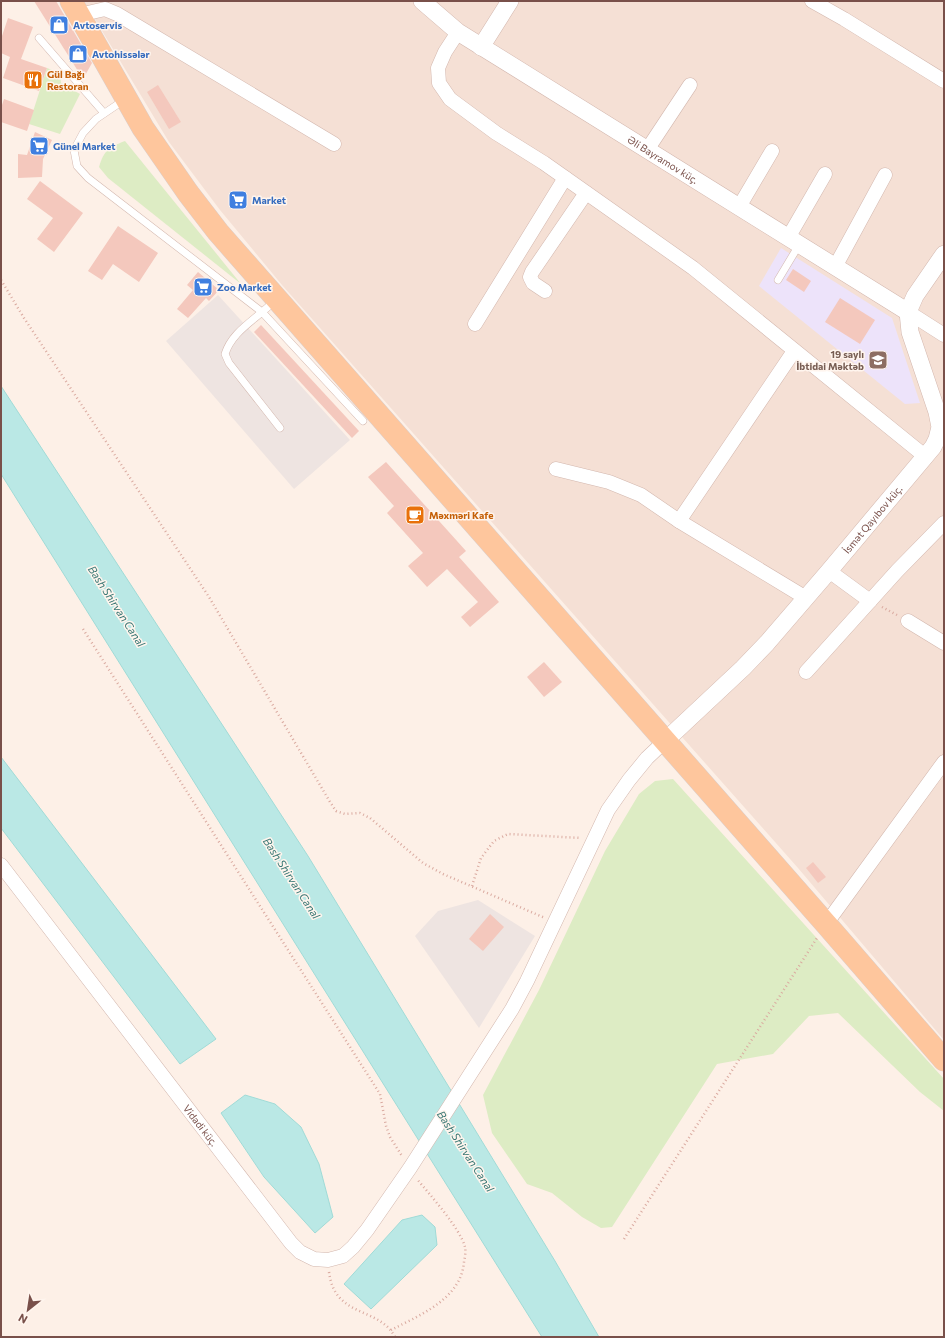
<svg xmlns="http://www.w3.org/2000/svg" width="945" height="1338" font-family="Commissioner,sans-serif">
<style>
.residential{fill:#f5e0d5}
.industrial{fill:#eee4e1}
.education{fill:#ede3fa}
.green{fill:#ddecc4}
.water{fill:#bae8e5;stroke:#a0dbd7}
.building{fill:#f4c8bd}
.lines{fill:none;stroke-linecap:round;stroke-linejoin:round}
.service-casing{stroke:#d3b7ae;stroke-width:8}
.minor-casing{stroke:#d3b7ae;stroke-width:15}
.tertiary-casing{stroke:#d3b7ae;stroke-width:18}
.primary-casing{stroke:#d9cecc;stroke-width:23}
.path{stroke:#daaaa0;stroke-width:2.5;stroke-dasharray:1 3;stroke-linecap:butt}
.service{stroke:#fff;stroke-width:7}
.minor{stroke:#fff;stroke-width:14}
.tertiary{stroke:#fff;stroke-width:17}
.primary{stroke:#fec69d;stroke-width:22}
.labels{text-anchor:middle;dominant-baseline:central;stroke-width:3;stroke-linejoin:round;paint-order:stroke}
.shop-label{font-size:10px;font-weight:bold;fill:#366cbe;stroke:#fff5ee;text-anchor:start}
.food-label{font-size:10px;font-weight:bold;fill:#c56008;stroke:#fff5ee;text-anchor:start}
.street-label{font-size:10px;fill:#79504a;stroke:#fff5ee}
.education-label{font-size:10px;font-weight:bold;fill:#785e54;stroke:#fff5ee;text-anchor:end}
.water-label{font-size:11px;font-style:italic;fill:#397774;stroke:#fff5ee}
</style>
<rect width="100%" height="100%" fill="#fdf0e7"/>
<path class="residential" d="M84 1H944V1040L798 868 282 285 220 210 169 142Z"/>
<g class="industrial">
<path d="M218 295 350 440 294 489 166 341Z"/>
<path d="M478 900 535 936 479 1028 415 936 438 911Z"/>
</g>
<path class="education" d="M781 248 892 318 920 403 905 404 759 286Z"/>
<g class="green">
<path d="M47 68 60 73 61 83 80 94 60 134 29 124Z"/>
<path d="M125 141 241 284 108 178 99 167C104 150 109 147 125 141Z"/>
<path d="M673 779 944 1079V1111L920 1092 838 1013 809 1016 773 1054 717 1064 612 1227 601 1228 582 1217 552 1193 527 1184 492 1133 483 1095 539 990 605 851 639 794 655 781Z"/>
</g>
<g class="water">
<path d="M1 386 308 856 555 1261 599 1337H542L1 474Z"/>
<path d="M1 757 216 1039 180 1064 1 828Z"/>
<path d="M245 1095 275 1104 301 1127 319 1164 333 1217 315 1233 264 1177 221 1113Z"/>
<path d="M422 1215 435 1227 437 1245 371 1309 344 1284 402 1220Z"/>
</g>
<g class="building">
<path d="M34 1H56L92 63 83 79Z"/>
<path d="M8 18 33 27 21 59 47 68 39 91 3 78 10 57 1 53V39Z"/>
<path d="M158 85 181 122 169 129 147 92Z"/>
<path d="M4 99 34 110 27 131 1 122V108Z"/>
<path d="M35 132 52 140 43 159 42 177 18 178V154L27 155Z"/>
<path d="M40 181 83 213 54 252 37 239 53 218 27 199Z"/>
<path d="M118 226 158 253 139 282 113 264 102 280 88 271Z"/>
<path d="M793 269 811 281 804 292 786 280Z"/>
<path d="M198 272 219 290 209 301 206 298 188 318 177 309 193 290 187 285Z"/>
<path d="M840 298 875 320 860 344 825 322Z"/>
<path d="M261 325 359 431 352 438 254 332Z"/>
<path d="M386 462 466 551 459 557 499 602 470 627 461 617 478 602 447 569 427 587 408 566 423 553 387 513 394 506 368 477Z"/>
<path d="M544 662 562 682 544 697 527 677Z"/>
<path d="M813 862 826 877 818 883 806 868Z"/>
<path d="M490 914 504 927 483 951 469 939Z"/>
</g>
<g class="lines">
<defs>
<g id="service">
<path d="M39 38 104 113"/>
<path d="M124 100 96 119 83 133 74 150 77 166 88 178 262 312 275 301"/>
<path d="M778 280 799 245"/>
<path d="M280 428 229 363 225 354C231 335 248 324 262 312L363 421"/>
</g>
<g id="minor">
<path d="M812 1 844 19 944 81"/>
<path d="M79 15 105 9 117 14 334 144"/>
<path d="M458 32 445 52 438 68 439 83 450 99 496 133 544 163 693 268 926 457"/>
<path d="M647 150 690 85"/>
<path d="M739 207 772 151"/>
<path d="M788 238 825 174"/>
<path d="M835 267 885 175"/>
<path d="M545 291 533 283 530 277 532 272 586 193"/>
<path d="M908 312 944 335"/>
<path d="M475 324 565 178"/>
<path d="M556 469 609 482 641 495 679 521 806 598"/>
<path d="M679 521 794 351"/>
<path d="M829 571 870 601"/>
<path d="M908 621 944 643"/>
<path d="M806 672 897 571 944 523"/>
<path id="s1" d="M1 865 291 1243 300 1252 314 1259 328 1260 343 1256 353 1247 367 1230 410 1168 512 1009 527 981 608 810 629 780 647 758 665 741"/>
<path d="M826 924 944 762"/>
</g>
<g id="tertiary">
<path id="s2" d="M422 1 458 32 908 312"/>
<path d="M481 47 510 1"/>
<path id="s3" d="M665 741 743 668 767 643 829 571 933 447 937 439 940 427 937 412 910 332 908 312 915 296 944 254"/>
</g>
<path id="primary" d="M71 1 143 128 188 193 218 232 826 924 944 1060"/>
</defs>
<use href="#service" class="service-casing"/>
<use href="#minor" class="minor-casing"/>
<use href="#tertiary" class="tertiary-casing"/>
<use href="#primary" class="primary-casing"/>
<g class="path">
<path d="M1 280 24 318 209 597 330 802 336 811 345 814 360 813 370 818 423 863 443 874 545 918"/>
<path d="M882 607 897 615"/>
<path d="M83 629 380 1094 386 1126 390 1137 402 1156"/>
<path d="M472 886 481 858 494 841 508 834 581 838"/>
<path d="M624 1239 817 938"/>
<path d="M329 1272C335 1319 379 1306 395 1337"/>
<path d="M391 1330C420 1315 461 1299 464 1262 465 1257 466 1251 465 1247 460 1228 430 1195 417 1179"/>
</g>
<use href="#service" class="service"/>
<use href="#minor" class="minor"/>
<use href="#tertiary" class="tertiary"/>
<use href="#primary" class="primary"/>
</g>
<defs>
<symbol id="shop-square" viewBox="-11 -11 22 22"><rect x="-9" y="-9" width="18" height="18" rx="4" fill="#3f7fe0" stroke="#fff5ee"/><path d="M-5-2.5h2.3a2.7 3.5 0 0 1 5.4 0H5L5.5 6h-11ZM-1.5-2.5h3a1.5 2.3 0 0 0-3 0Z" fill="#fff"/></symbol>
<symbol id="restaurant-square" viewBox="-11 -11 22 22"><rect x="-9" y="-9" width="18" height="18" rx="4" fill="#e8710a" stroke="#fff5ee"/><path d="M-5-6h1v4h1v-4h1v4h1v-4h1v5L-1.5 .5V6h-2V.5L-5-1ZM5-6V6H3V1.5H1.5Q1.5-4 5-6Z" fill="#fff"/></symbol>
<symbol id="supermarket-square" viewBox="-11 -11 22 22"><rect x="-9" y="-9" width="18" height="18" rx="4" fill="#3f7fe0" stroke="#fff5ee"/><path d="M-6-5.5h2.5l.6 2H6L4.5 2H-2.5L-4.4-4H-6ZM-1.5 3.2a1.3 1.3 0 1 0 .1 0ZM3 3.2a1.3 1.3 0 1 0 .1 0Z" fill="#fff"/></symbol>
<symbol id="school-square" viewBox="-11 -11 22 22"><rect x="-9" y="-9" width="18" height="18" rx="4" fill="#8d6e63" stroke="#fff5ee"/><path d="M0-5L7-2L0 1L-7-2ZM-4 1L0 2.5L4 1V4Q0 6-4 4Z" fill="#fff"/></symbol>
<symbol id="cafe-square" viewBox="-11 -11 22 22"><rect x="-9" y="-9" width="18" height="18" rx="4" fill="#e8710a" stroke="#fff5ee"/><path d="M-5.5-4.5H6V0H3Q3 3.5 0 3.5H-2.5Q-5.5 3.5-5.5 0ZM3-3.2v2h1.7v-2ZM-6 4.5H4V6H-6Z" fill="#fff"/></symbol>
</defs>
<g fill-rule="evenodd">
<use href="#shop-square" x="48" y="14" width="22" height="22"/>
<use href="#shop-square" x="67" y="43" width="22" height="22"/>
<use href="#restaurant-square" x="22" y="69" width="22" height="22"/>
<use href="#supermarket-square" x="28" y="135" width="22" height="22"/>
<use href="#supermarket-square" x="227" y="189" width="22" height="22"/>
<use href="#supermarket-square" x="192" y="276" width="22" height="22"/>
<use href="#school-square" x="867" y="349" width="22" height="22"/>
<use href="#cafe-square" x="404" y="504" width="22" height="22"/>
</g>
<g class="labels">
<g class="shop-label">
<text x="73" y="25">Avtoservis</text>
<text x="92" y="54">Avtohissələr</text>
<text x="53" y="146">Günel Market</text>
<text x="252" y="200">Market</text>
<text x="217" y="287">Zoo Market</text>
</g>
<g class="food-label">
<text x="47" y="74">Gül Bağı<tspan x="47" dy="12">Restoran</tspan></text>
<text x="429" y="515">Məxməri Kafe</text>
</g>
<g class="street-label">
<text stroke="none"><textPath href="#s2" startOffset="289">Əli Bayramov küç.</textPath></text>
<text stroke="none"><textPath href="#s3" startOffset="304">İsmət Qayıbov küç.</textPath></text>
<text stroke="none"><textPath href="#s1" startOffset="328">Vidadi küç.</textPath></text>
</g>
<g class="education-label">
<text x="864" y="354">19 saylı<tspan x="864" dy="12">İbtidai Məktəb</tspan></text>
</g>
<g class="water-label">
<text transform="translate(117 606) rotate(57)">Bash Shirvan Canal</text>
<text transform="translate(292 878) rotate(57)">Bash Shirvan Canal</text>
<text transform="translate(466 1151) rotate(57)">Bash Shirvan Canal</text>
</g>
</g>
<rect width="945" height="1338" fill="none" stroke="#79504a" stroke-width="4"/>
<g transform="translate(28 1310) rotate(210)" stroke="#fff5ee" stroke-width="3" paint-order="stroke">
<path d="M0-3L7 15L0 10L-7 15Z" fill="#79504a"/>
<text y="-6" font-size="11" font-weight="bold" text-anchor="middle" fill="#79504a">N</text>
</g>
</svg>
